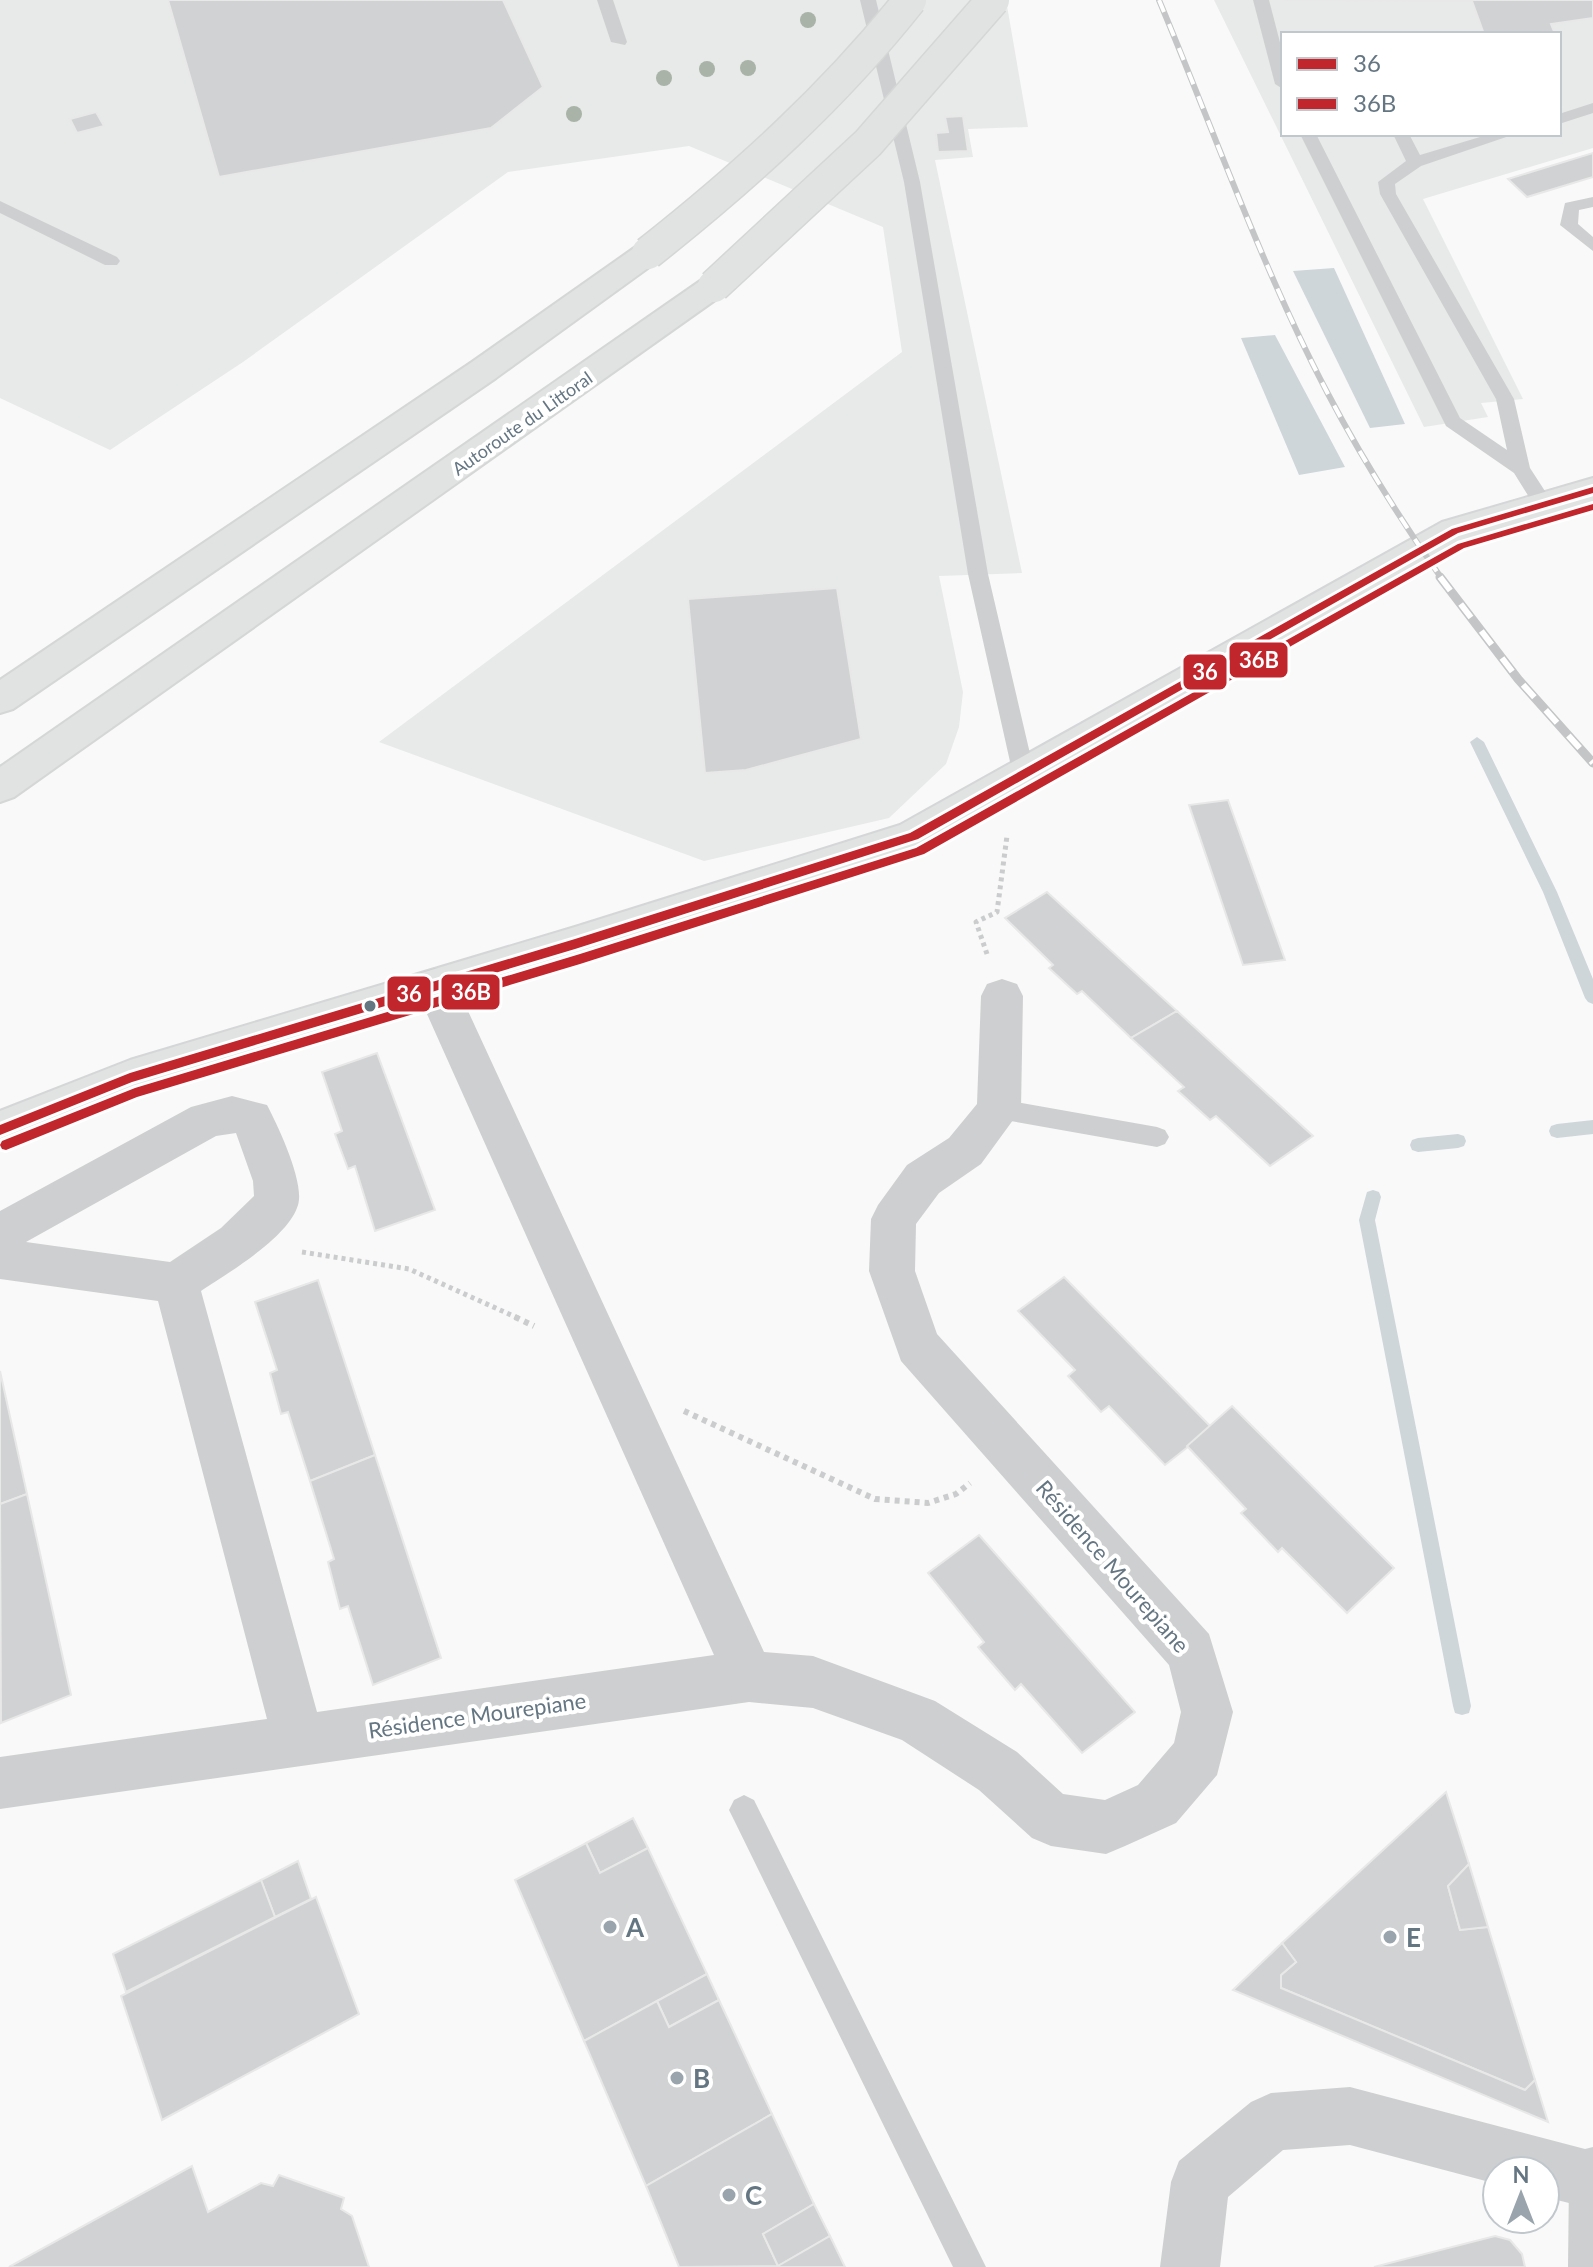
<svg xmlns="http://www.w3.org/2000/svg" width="1593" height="2267" font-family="Lato,sans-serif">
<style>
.built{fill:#e8e9e9;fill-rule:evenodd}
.water{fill:#ced6d9}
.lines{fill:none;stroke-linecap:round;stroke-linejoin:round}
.stream{fill:#ced6d9;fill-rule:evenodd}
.building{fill:#d0d2d3;stroke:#e8e8e8;stroke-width:2}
.secondary-casing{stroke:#d5d6d7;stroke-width:4}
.highway-casing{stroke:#d5d6d6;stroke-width:4}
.path-far1{stroke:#cbcccd;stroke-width:5;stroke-dasharray:4 4;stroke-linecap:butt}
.path{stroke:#cbcccd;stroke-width:6;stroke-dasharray:5 5;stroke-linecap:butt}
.lane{fill:#cecfd0;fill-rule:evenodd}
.street{fill:#cecfd0;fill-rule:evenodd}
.secondary{fill:#e1e2e2;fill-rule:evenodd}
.highway{fill:#e1e2e2;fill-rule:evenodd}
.rail-far1-casing{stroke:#c3c5c6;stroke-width:6}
.rail-casing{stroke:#c3c5c6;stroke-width:9}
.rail-far1{stroke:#fff;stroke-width:4;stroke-dasharray:13;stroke-linecap:butt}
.rail{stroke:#fff;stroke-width:6;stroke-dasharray:17;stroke-linecap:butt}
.highway-bridge-casing{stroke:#d5d6d6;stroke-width:35;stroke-linecap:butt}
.highway-bridge{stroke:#e1e2e2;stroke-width:32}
.bus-1-casing{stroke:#fff;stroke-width:6}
.bus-2-casing{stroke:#fff;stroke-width:6}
.bus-1{fill:#c0262c;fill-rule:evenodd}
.bus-2{fill:#c0262c;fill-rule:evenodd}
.tree{fill:#a9b3a7}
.bus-dot{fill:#657683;stroke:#fff;stroke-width:3}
.poi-dot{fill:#99a4ac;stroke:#fff;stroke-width:3}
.labels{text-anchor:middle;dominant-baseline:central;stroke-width:8;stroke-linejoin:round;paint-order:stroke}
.far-street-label{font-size:18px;fill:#657683;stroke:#fff}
.street-label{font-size:22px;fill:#657683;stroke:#fff}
.near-poi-label{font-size:26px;font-weight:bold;fill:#657683;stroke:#fff;text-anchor:start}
.line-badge{stroke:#fff;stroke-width:3}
.badge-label{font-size:22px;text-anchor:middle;font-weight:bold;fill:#fff}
</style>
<rect width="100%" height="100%" fill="#f9f9f9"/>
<g class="built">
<path d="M0 0H1006L1028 127 968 129 973 157 935 160 1022 573 939 576 963 692 959 727 946 764 889 818 704 861 379 742 902 352 883 227 689 146 508 172 243 362 110 450 0 398Z"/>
<path d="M1214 0H1593V148L1423 199 1523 399 1481 403 1488 417 1424 427ZM1283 34H1559V134H1283Z"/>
</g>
<g class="water">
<path d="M1334 268 1405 424 1370 428 1293 271Z"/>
<path d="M1275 335 1345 467 1299 475 1241 338Z"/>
</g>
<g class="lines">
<g class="stream">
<path d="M1477 737 1484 742 1557 892 1593 979V1004L1588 1002 1585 998 1543 892 1470 742Z"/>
<path d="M1593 1120V1134L1557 1138 1551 1136 1549 1131 1551 1126 1557 1124Z"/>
<path d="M1458 1134 1464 1136 1466 1141 1464 1146 1458 1148 1418 1152 1412 1150 1410 1145 1412 1140 1418 1138Z"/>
<path d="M1373 1190 1379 1192 1381 1197 1375 1220 1471 1706 1469 1713 1462 1715 1455 1713 1453 1706 1359 1220 1367 1192Z"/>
</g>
</g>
<g class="building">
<path d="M168 0H503L543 87 491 128 219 177Z"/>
<path d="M1284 0H1593V18L1551 24 1555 34H1484L1472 1Z"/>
<path d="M96 112 104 126 77 133 70 119Z"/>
<path d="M963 116 968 151 938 152 936 133 948 132 945 117Z"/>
<path d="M1593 153V177L1527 197 1508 179Z"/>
<path d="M837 588 861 739 746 770 705 773 688 599Z"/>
<path d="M1228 800 1285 960 1243 965 1189 805Z"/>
<path d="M1047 892 1177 1011 1131 1038 1082 991 1077 994 1049 968 1053 965 1005 918Z"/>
<path d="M1177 1011 1313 1136 1270 1166 1216 1116 1210 1120 1178 1091 1184 1087 1131 1038Z"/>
<path d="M377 1053 435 1210 375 1231 355 1166 348 1169 335 1134 342 1131 322 1072Z"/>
<path d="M1064 1277 1212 1428 1165 1465 1109 1406 1101 1412 1068 1376 1075 1370 1018 1311Z"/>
<path d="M318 1280 375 1455 310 1481 288 1412 281 1414 270 1373 277 1370 255 1302Z"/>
<path d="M0 1371 27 1494 0 1504Z"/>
<path d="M1232 1406 1394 1568 1347 1613 1282 1548 1278 1552 1241 1513 1246 1509 1187 1446Z"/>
<path d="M375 1455 441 1658 373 1685 348 1606 340 1609 328 1562 334 1559 310 1481Z"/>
<path d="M27 1494 71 1695 1 1723 0 1504Z"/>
<path d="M979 1535 1135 1712 1082 1753 1021 1684 1015 1690 978 1647 984 1642 928 1573Z"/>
<path d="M1446 1792 1469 1864 1448 1886 1460 1930 1488 1927 1535 2080 1525 2090 1281 1988V1975L1296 1962 1282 1943Z"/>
<path d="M633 1818 648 1848 600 1873 586 1843Z"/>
<path d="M586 1843 600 1873 648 1848 707 1974 584 2041 515 1880Z"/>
<path d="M298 1861 311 1899 275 1917 261 1880Z"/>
<path d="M1469 1864 1488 1927 1460 1930 1448 1886Z"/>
<path d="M261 1880 275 1917 126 1992 113 1954Z"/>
<path d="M316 1897 359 2014 162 2120 121 1996Z"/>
<path d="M1282 1943 1296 1962 1281 1975V1988L1525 2090 1535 2080 1548 2122 1233 1990Z"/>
<path d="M707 1974 719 2000 669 2027 657 2001Z"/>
<path d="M719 2000 772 2114 646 2186 584 2041 657 2001 669 2027Z"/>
<path d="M772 2114 814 2204 763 2234 778 2266 679 2267 646 2186Z"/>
<path d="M192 2166 208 2212 261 2183 273 2186 279 2175 344 2198 341 2209 352 2216 369 2267H9Z"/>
<path d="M814 2204 830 2236 778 2266 763 2234Z"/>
<path d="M830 2236 845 2267H777L778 2266Z"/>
<path d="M1495 2236 1510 2240 1522 2254 1525 2267H1374Z"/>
</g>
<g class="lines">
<defs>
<path id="secondary" d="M1593 478V502L1468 540 928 847 575 961 139 1093 0 1149V1111L130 1060 575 927 900 825 1442 522Z"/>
<g id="highway">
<path d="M648 243 659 246 664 253 659 260 496 378 13 709 0 713V680L472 362 637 246Z"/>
<path d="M714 276 725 279 730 286 725 293 14 797 0 802V767L703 279Z"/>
</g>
</defs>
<use href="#secondary" class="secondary-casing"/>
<use href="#highway" class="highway-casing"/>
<g class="path-far1">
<path d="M987 954 976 922 997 912 1007 836"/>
<path d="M302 1252 409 1269 520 1319"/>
</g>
<g class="path">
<path d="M515 1317 534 1326"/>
<path d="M684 1411 875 1499 928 1503 956 1494 970 1483"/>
</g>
<g class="lane">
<path d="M597 0H613L627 42 625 45 611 42Z"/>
<path d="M860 0H876L920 182 988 574 1035 775 1024 783 1013 775 968 574 904 182Z"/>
<path d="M1253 0H1269L1283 54V89L1275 84Z"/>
<path d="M1593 103V113L1559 124V114Z"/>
<path d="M1300 134H1316L1460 418 1507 450 1496 399 1380 194 1378 182 1406 161 1393 134H1409L1420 155 1490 134H1515L1421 166 1395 184 1396 194 1514 399 1530 468 1554 505 1551 510H1537L1514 473 1446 426Z"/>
<path d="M1593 197V207L1579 210 1578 224 1593 237V251L1560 225 1565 203Z"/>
<path d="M0 201 117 257 120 261 117 265H105L0 213Z"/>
<path d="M999 1099 1157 1127 1165 1130 1169 1137 1165 1144 1157 1147 999 1119 991 1116 987 1109 991 1102Z"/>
<path d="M744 1795 754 1800 986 2267H953L734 1820 729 1810 734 1800Z"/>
<path d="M1585 2162 1593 2165V2267H1568L1569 2178 1574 2167Z"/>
</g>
<g class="street">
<path d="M435 968 450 973 456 985 764 1652 813 1656 935 1701 1017 1752 1063 1794 1105 1800 1138 1785 1174 1743 1181 1712 1169 1665 901 1361 869 1271 871 1219 878 1205 907 1165 949 1138 977 1104 981 996 987 984 1002 979 1017 984 1023 996 1021 1109 981 1164 939 1193 916 1224 915 1271 937 1334 1209 1634 1233 1712 1217 1775 1176 1823 1125 1846 1106 1854 1051 1846 1032 1838 979 1790 902 1740 813 1708 749 1702 0 1809V1757L267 1719 158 1301 0 1279V1211L191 1107 232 1096 267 1105C278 1126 305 1183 298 1205 289 1237 228 1273 201 1291L317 1712 714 1655 414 985 420 973ZM236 1133 253 1181 254 1196 221 1228 170 1262 26 1242 216 1136Z"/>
<path d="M1350 2087 1585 2149 1593 2147V2205L1585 2207 1545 2197V2171H1497V2184L1350 2145 1283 2150 1228 2197 1220 2267H1160L1171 2182 1179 2161 1251 2102 1271 2093Z"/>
</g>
<use href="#secondary" class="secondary"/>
<use href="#highway" class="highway"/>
<defs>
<path id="rail-far1" d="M1159 0C1214 131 1261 266 1327 392 1361 457 1400 519 1442 579"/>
<path id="rail" d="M1440 577 1518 679 1593 763"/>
</defs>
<use href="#rail-far1" class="rail-far1-casing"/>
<use href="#rail" class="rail-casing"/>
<use href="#rail-far1" class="rail-far1"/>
<use href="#rail" class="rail"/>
<defs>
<g id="highway-bridge">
<path d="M648 253C744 177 834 96 910 0"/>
<path d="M714 286 868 143 993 0"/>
</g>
</defs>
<use href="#highway-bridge" class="highway-bridge-casing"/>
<use href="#highway-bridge" class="highway-bridge"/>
<defs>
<path id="bus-1" d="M1593 487V493L1458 533 918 839 575 949 132 1082 0 1135V1125L130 1073 575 939 910 833 1452 529Z"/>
<path id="bus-2" d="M1593 504V510L1464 548 924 854 580 964 137 1097 6 1150 2 1149 0 1145 2 1141 135 1088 580 954 916 848 1458 544Z"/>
</defs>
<use href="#bus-1" class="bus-1-casing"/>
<use href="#bus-2" class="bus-2-casing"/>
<use href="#bus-1" class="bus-1"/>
<use href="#bus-2" class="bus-2"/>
</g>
<g class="tree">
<circle cx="808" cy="20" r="8"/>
<circle cx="748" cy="68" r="8"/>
<circle cx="707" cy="69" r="8"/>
<circle cx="664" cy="78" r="8"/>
<circle cx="574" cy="114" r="8"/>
</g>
<circle class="bus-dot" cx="370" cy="1006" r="7"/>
<g class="poi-dot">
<circle cx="610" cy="1927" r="8"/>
<circle cx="1390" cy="1937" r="8"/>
<circle cx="677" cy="2078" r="8"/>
<circle cx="729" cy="2195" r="8"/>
</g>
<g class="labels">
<g class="far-street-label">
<text transform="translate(522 423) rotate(-35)">Autoroute du Littoral</text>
</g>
<g class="street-label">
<text transform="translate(1113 1566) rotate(49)">Résidence Mourepiane</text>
<text transform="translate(477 1715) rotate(-8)">Résidence Mourepiane</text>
</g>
<g class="near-poi-label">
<text x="626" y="1927">A</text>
<text x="1406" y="1937">E</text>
<text x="693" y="2078">B</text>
<text x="745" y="2195">C</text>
</g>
</g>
<g class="line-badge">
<rect x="1228" y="641" width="61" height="38" rx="8" fill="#c0262c"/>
<rect x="1182" y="653" width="46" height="38" rx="8" fill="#c0262c"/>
<rect x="440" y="973" width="61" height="38" rx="8" fill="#c0262c"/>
<rect x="386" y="975" width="46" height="38" rx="8" fill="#c0262c"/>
</g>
<g class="badge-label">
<text x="1259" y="668">36B</text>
<text x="1205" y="680">36</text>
<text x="471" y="1000">36B</text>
<text x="409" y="1002">36</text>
</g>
<rect x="1281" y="32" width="280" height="104" fill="#ffffff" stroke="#c1c8cd" stroke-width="2"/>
<rect x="1297" y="58" width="40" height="12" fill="#c0262c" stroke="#c1c8cd" stroke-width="2"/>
<text x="1353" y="72" font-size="24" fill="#657683">36</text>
<rect x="1297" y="98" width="40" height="12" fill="#c0262c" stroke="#c1c8cd" stroke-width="2"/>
<text x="1353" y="112" font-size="24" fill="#657683">36B</text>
<g transform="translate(1521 2195)"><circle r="38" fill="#ffffff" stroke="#c1c8cd" stroke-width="2"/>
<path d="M0-6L14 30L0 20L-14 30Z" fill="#99a4ac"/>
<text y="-12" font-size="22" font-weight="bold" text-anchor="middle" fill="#657683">N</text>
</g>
</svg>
